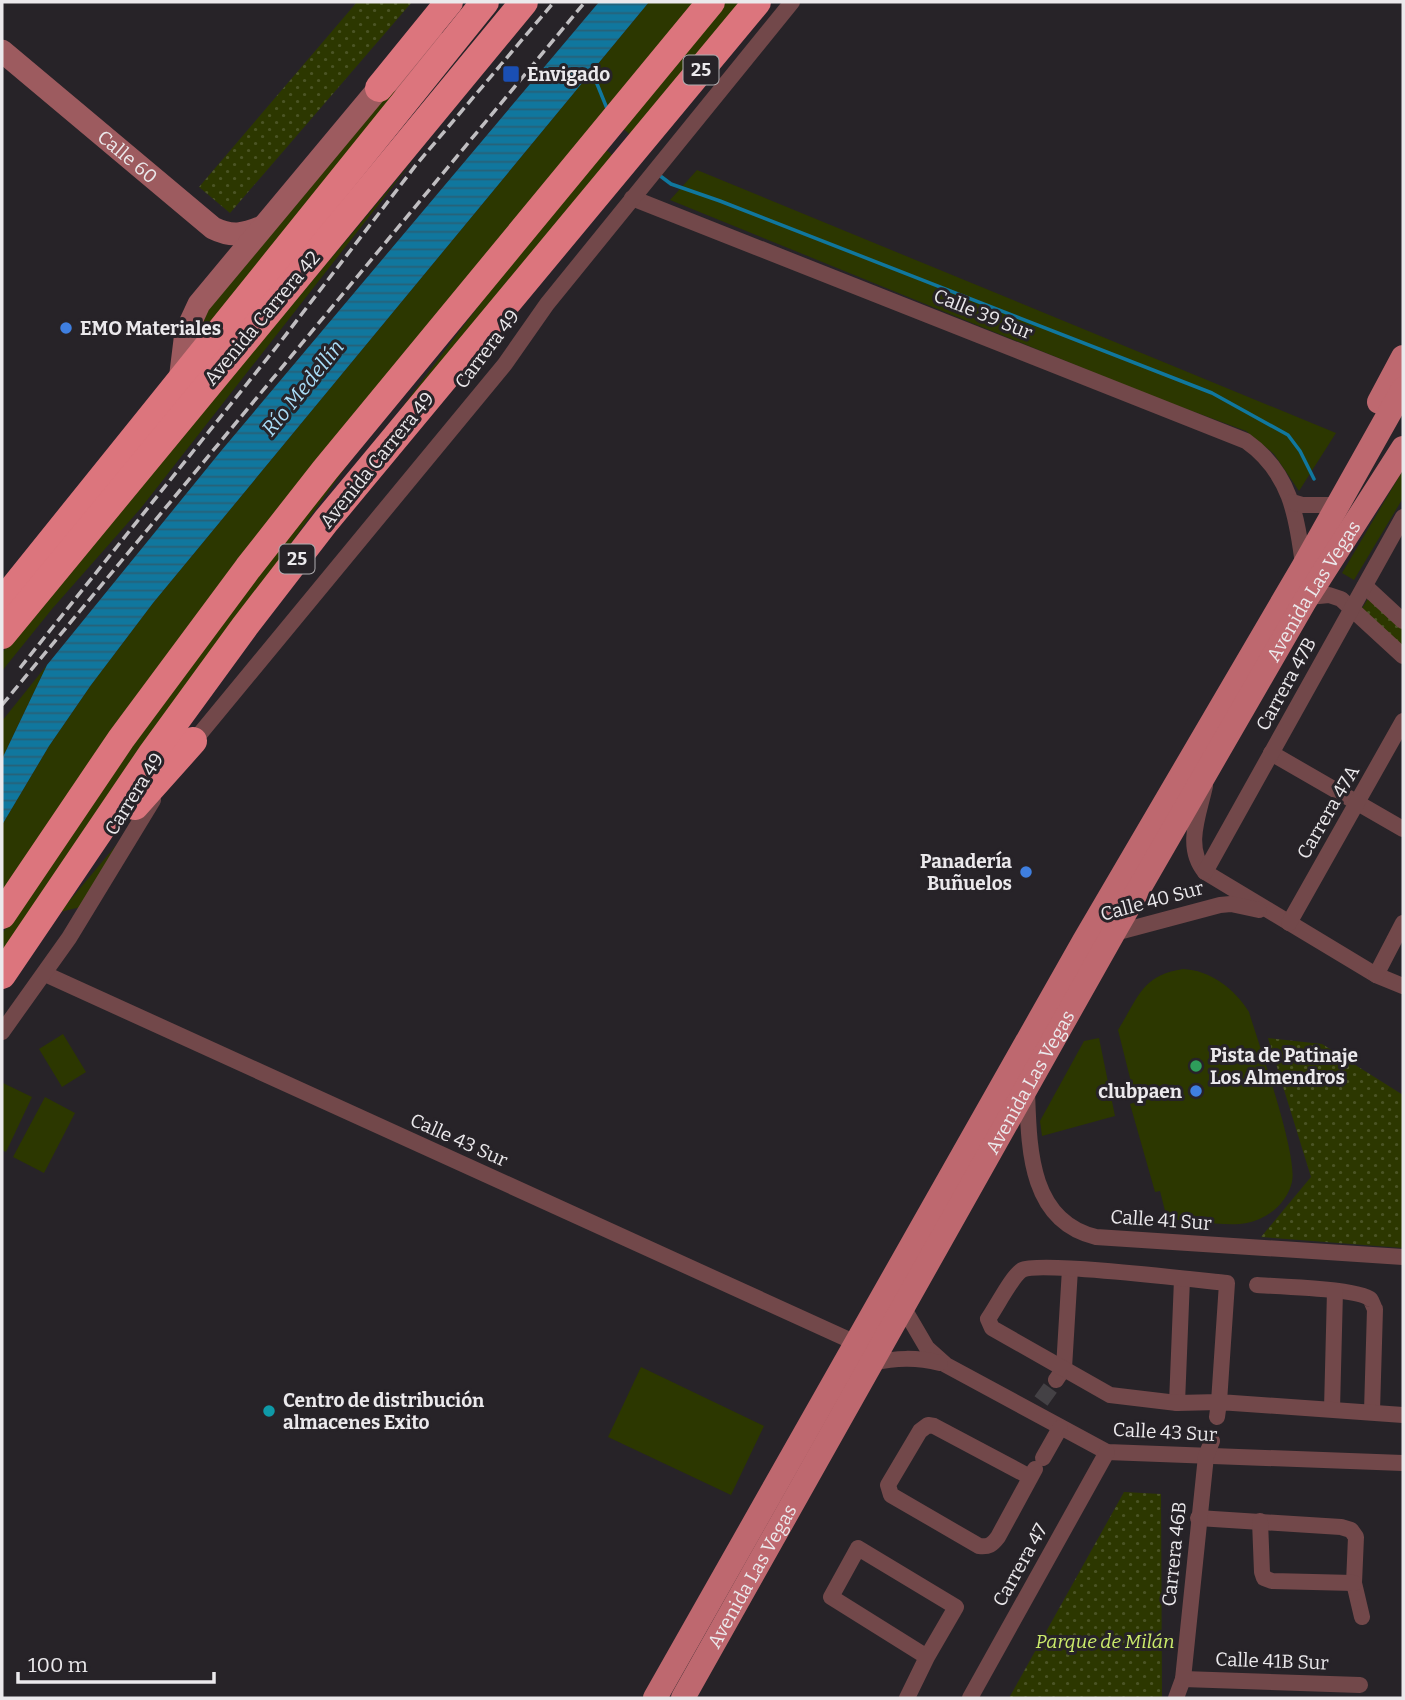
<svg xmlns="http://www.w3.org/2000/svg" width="1405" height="1700" font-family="Bitter,serif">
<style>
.green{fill:#2c3700}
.park{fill:url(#park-dots)}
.water{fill:url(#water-rules)}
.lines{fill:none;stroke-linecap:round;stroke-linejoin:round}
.stream{stroke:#10779e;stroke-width:3.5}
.street-tunnel{stroke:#444145;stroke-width:16;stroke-dasharray:16 8;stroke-linecap:butt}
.street{stroke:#72484a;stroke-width:16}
.secondary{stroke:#9d5b5f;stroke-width:23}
.primary{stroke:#be686f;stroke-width:24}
.highway{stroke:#dc757d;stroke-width:28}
.rail{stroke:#c0bec1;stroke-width:3.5;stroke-dasharray:10 5;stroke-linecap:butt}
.transit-dot{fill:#1a4fb4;stroke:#272328;stroke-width:2.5}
.shop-dot{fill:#3f7fe0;stroke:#272328;stroke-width:2.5}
.leisure-dot{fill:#2e9e5b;stroke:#272328;stroke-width:2.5}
.culture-dot{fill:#0f9aa8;stroke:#272328;stroke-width:2.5}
.labels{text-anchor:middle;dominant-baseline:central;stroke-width:6;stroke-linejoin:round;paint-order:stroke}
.shield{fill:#272328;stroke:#b0aeb1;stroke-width:2}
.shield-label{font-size:18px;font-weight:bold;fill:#ebe9ec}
.poi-label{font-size:19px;font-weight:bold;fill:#ebe9ec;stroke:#272328;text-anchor:start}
.street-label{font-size:19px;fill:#ebe9ec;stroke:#272328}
.park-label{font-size:19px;font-style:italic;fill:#ccec6b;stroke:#272328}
.water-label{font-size:21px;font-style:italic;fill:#a9dcf6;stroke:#272328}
</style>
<defs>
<pattern id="park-dots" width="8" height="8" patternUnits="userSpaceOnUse" patternTransform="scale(1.75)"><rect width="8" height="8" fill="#2c3700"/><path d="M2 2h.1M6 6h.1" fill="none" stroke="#4b5425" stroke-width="1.8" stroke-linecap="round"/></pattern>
<pattern id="water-rules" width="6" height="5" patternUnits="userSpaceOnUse" patternTransform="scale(1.75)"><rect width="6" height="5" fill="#10779e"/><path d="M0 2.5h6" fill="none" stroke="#286177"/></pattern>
</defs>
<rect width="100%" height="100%" fill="#272328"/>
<g class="green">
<path d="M649 2H697L2 896V825L49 746 91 685 153 603Z"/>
<path d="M725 2H742L633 137 621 127Z"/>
<path d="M405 84 193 352 207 307 383 96Z"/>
<path d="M604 148 616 158 400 410 498 280Z"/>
<path d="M415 158 141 508 52 609 2 671V653L24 625Z"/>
<path d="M697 170 1336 433 1299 491 1274 454 1246 431 1154 397 670 200Z"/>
<path d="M376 425 210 656 2 959V934L203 644Z"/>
<path d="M1403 470V498L1354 580 1342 573Z"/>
<path d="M47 665 2 759V721Z"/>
<path d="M134 824 85 906 60 912Z"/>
<path d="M1183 969C1210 970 1235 989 1249 1012 1259 1045 1298 1155 1292 1182 1287 1203 1268 1219 1247 1223 1227 1227 1189 1220 1167 1219L1160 1191 1155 1192 1130 1104 1136 1102 1118 1030C1138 998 1142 975 1183 969Z"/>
<path d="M63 1034 86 1072 62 1087 39 1049Z"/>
<path d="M1099 1038 1115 1116 1042 1136 1040 1121 1084 1041Z"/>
<path d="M3 1083 32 1097 6 1152 2 1150Z"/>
<path d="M45 1097 75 1113 44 1173 13 1157Z"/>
<path d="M641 1367 764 1426 731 1495 608 1437Z"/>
</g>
<g class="park">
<path d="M357 2H412L230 213 199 187Z"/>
<path d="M1372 592 1403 621V656L1358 615Z"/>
<path d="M1268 1038 1322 1044 1403 1095V1248L1261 1237 1311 1177Z"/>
<path d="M1124 1492 1161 1494 1162 1698H1009Z"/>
</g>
<path class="water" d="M599 2H649L153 603 91 685 49 746 2 825V759L47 665 221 451Z"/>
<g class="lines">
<g class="stream">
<path d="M591 69 608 111"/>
<path d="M659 175 671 184 720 201 1212 393 1288 435 1300 451 1314 479"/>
</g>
<path class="street-tunnel" d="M1041 1401 1056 1380"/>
<g class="street">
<path d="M632 198 1246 441C1290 472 1297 516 1303 565"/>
<path d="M1292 502 1302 505H1328"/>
<path d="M1365 586 1403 621"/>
<path d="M1308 597 1329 595 1341 599 1403 656"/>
<path d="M189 747 505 364 547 304 792 2"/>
<path d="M1271 753 1403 829"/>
<path d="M1205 786C1199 814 1184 847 1205 872L1376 975 1403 986"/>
<path d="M1205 872 1403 517"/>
<path d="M1289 923 1403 721"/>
<path d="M1111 934 1220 905 1231 904 1259 910"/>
<path d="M45 974 856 1343"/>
<path d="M1376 975 1403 923"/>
<path d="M2 1032 69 938 153 800"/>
<path d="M1027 1091C1029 1148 1029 1221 1096 1237L1403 1257"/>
<path d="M1257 1285C1275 1286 1361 1289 1370 1299 1371 1299 1374 1308 1375 1309L1372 1411"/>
<path d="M903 1307 927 1348 946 1365 1107 1452 1403 1463"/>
<path d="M872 1363C896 1358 916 1357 940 1363"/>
<path d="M1056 1380 1064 1368 1070 1269"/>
<path d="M1177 1403 1182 1279"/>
<path d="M1332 1409 1335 1291"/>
<path d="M1217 1417 1219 1402 1227 1283C1197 1280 1039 1261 1022 1270 1012 1276 996 1308 988 1319L992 1328 1110 1395 1177 1403 1219 1402 1403 1415"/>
<path d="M1043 1458 1060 1428"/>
<path d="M1030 1477 934 1426 928 1425 920 1431 888 1485 891 1495 979 1546C989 1547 992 1545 998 1537L1035 1469"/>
<path d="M1198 1518 1341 1527 1351 1530 1356 1537 1354 1583 1362 1617"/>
<path d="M1260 1521 1262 1572 1264 1578 1272 1581 1354 1583"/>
<path d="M1183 1679 1360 1685"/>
<path d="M907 1698 927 1657 956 1607 858 1548 831 1597 927 1657"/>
<path d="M970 1698 1107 1452"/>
<path d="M1176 1698 1183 1679 1206 1456 1212 1441"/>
</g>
<g class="secondary">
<path id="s1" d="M2 51 213 228C231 237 244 235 262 227"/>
<path d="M180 381 186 332 199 304 379 88 445 44"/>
</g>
<g class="primary">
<path d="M1379 402 1403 357"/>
<path d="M655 1698 1084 941 1303 567 1403 389"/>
<path id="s2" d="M683 1698 1114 932 1305 601 1403 448"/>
</g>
<g class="highway">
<path d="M379 88 449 2"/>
<path d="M2 602 485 2"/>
<path d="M2 635 524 2"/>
<path d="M135 806 193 741"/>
<path d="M2 915 121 739 248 568 325 470 711 2"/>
<path d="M2 975 151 755 245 626 326 521 757 2"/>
</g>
<g class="rail">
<path d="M20 668 278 345 416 165 554 2"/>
<path d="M2 705 585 2"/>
</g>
</g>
<rect class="transit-dot" x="502" y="65" width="18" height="18" rx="3.5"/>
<g class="shop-dot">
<circle cx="66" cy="328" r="7"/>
<circle cx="1026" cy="872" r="7"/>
<circle cx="1196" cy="1091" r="7"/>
</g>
<circle class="leisure-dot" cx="1196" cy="1066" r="7"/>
<circle class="culture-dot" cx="269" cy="1411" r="7"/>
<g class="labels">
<g class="shield">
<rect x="683.5" y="55.5" width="35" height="29" rx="5"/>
<rect x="279.5" y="544.5" width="35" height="29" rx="5"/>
</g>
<g class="shield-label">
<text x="701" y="70">25</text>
<text x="297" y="559">25</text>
</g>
<g class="poi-label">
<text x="527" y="74">Envigado</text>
<text x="80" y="328">EMO Materiales</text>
<text x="1012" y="861" text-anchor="end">Panadería<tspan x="1012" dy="22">Buñuelos</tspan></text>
<text x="1210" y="1055">Pista de Patinaje<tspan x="1210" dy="22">Los Almendros</tspan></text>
<text x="1182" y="1091" text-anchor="end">clubpaen</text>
<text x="283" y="1400">Centro de distribución<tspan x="283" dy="22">almacenes Exito</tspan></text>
</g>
<g class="street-label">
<text stroke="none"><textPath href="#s1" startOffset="164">Calle 60</textPath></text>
<text transform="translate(983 314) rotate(22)">Calle 39 Sur</text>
<text transform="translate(262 318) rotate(-50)">Avenida Carrera 42</text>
<text transform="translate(487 349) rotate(-53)">Carrera 49</text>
<text transform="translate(377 460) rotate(-51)">Avenida Carrera 49</text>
<text stroke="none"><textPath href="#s2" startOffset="1274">Avenida Las Vegas</textPath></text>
<text transform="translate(1286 684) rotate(-61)">Carrera 47B</text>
<text transform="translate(134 794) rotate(-58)">Carrera 49</text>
<text transform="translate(1328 812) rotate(-60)">Carrera 47A</text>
<text transform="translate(1152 901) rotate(-15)">Calle 40 Sur</text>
<text stroke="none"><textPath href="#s2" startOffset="707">Avenida Las Vegas</textPath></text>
<text transform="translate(459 1140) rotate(24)">Calle 43 Sur</text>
<text transform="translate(1161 1220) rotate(4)">Calle 41 Sur</text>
<text transform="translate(1165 1432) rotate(3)">Calle 43 Sur</text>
<text transform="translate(1174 1554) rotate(-84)">Carrera 46B</text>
<text transform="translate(1020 1565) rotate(-61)">Carrera 47</text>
<text stroke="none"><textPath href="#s2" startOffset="140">Avenida Las Vegas</textPath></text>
<text transform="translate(1272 1661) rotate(2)">Calle 41B Sur</text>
</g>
<g class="park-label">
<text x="1105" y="1641">Parque de Milán</text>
</g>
<g class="water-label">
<text transform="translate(303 388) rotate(-51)">Río Medellín</text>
</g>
</g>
<rect width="1405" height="1700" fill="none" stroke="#ebe9ec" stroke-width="7"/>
<path d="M18 1672v10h196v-10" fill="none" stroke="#ebe9ec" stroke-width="3.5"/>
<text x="28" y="1672" font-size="21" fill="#ebe9ec" stroke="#272328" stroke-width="5" paint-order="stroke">100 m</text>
</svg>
